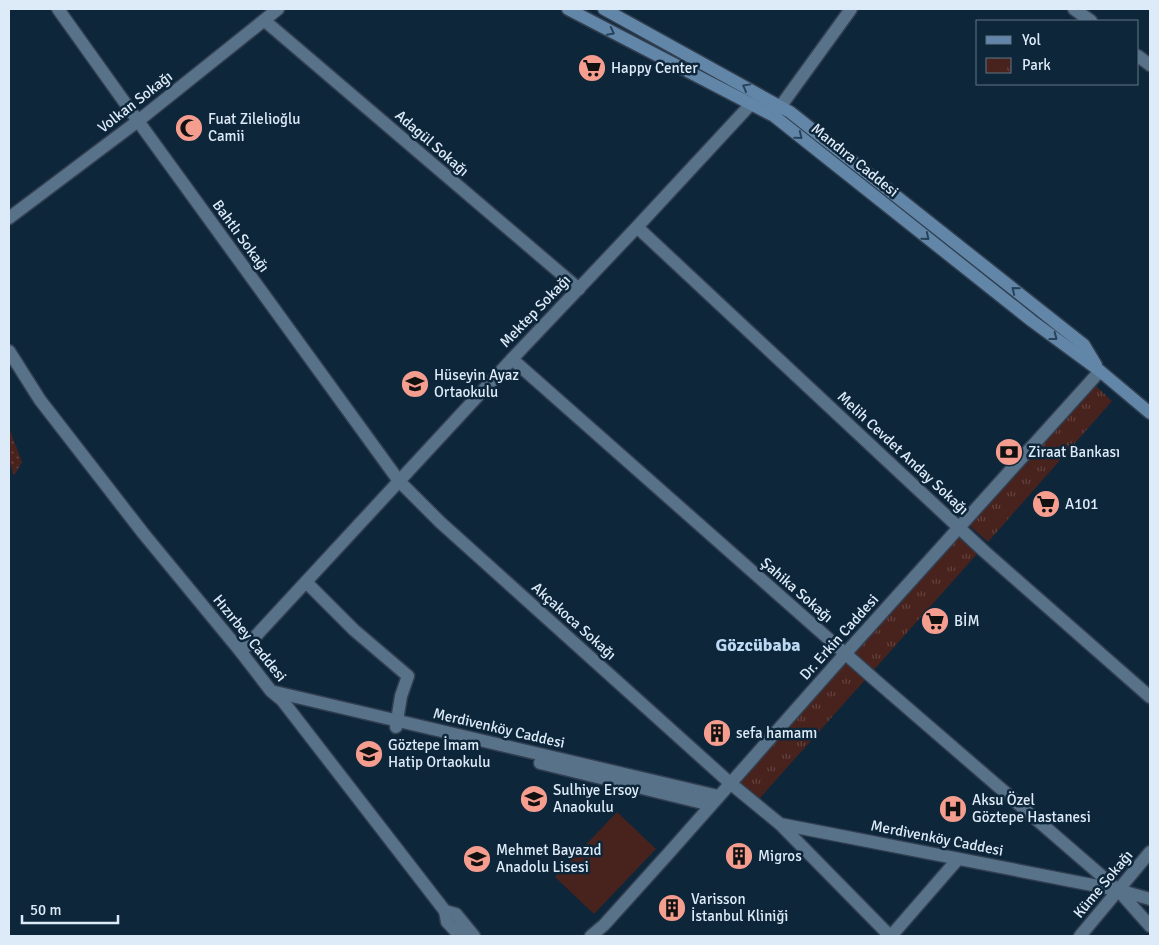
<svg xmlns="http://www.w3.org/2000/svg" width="1159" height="945" font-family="Signika,sans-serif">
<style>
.grass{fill:url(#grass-dots)}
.park{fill:url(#park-tufts)}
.garden{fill:#48221d}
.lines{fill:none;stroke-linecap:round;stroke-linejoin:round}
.minor-casing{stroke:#313f50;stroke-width:15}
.tertiary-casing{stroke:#313f50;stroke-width:15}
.secondary-casing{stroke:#313f50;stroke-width:15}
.minor{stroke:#58728a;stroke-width:12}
.tertiary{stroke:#58728a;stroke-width:12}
.secondary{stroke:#6286a8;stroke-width:12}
.oneway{stroke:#27435b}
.labels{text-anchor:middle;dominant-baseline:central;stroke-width:5;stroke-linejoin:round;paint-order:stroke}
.poi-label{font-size:15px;fill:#ddebf9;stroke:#0e263a;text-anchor:start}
.street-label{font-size:15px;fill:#ddebf9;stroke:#0e263a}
.quarter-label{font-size:18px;font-weight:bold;fill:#bcd9f4;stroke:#0e263a}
</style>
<defs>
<pattern id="grass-dots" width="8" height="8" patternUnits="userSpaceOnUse" patternTransform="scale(1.25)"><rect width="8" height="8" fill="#48221d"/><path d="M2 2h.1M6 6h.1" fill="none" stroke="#62423f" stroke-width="1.8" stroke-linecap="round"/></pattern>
<pattern id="park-tufts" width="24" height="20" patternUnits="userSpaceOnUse" patternTransform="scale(1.25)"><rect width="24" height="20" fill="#48221d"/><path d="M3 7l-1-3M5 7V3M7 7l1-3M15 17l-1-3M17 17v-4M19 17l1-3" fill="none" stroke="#62423f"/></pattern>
</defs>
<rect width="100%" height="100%" fill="#0e263a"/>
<path class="grass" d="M9 428 22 462 14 476 9 460Z"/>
<g class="park">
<path d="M1096 386 1112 401 988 542 970 526Z"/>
<path d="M957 535 977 554 759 799 738 784Z"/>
</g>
<path class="garden" d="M617 812 656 849 594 914 555 877Z"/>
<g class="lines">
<defs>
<g id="minor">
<path d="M58 9 138 121 399 481 440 522 730 783"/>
<path d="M1074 9 1091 21"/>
<path d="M265 21 579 289"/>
<path d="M1138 56 1150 65"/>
<path d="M775 114 851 9"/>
<path d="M9 218 138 121 278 9"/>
<path d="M637 227 985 552 1150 697"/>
<path d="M512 359 874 679 1118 890 1150 926"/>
<path d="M306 582 354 630 408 676 401 696 396 727"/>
<path d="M241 652 512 359 637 227 751 104"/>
<path d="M780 824 890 936"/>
<path d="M891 936 958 859"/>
<path d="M1080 936 1150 852"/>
</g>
<g id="tertiary">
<path d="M9 351 40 400 143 533 241 652 271 691 282 700 445 911 456 914 474 936"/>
<path d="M275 692 718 796"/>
<path d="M540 763 711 805"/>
<path d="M730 783 780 824 1118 890 1150 899"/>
<path d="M445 911 447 922 460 936"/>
<path d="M591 936 604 925 668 854 845 654 1100 371"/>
</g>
<g id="secondary">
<path d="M568 9 774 116 1032 321 1100 371 1150 413"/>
<path d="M604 9 790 112 1084 345 1096 365"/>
</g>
</defs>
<use href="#minor" class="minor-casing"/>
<use href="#tertiary" class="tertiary-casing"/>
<use href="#secondary" class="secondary-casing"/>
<use href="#minor" class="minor"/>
<use href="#tertiary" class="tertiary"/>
<use href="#secondary" class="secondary"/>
</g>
<defs><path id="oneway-chevron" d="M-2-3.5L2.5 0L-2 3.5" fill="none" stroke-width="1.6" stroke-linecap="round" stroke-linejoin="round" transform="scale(1.25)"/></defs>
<g class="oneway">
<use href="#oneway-chevron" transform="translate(611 32) rotate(27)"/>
<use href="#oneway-chevron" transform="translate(746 87) rotate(-151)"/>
<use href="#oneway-chevron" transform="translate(799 136) rotate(39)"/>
<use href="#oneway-chevron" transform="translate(926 237) rotate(39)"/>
<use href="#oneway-chevron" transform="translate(1015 290) rotate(-141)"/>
<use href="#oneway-chevron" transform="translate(1054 337) rotate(37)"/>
</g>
<defs>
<symbol id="supermarket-disc" viewBox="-11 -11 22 22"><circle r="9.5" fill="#f59d8f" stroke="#0e263a"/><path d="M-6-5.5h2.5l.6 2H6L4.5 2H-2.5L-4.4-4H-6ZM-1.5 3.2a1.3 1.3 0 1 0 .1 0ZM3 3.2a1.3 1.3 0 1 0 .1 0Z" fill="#111"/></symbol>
<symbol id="mosque-disc" viewBox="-11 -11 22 22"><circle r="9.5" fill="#f59d8f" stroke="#0e263a"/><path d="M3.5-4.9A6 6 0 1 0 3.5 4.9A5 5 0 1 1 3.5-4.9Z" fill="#111"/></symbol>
<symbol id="school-disc" viewBox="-11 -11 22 22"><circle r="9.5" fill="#f59d8f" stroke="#0e263a"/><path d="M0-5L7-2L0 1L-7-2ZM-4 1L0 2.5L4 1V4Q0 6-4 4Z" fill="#111"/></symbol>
<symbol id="bank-disc" viewBox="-11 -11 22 22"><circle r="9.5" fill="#f59d8f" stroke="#0e263a"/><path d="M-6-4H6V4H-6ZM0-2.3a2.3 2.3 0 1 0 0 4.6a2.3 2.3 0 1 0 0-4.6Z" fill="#111"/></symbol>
<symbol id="building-disc" viewBox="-11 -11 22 22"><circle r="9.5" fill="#f59d8f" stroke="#0e263a"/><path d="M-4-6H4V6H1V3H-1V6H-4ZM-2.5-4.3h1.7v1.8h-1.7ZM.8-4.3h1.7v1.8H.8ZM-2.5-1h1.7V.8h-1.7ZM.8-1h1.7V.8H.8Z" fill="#111"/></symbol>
<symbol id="hospital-disc" viewBox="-11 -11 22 22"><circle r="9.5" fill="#f59d8f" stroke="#0e263a"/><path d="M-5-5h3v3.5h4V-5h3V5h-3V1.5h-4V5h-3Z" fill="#111"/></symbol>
</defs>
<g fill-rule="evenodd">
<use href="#supermarket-disc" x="576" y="52" width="32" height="32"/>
<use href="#mosque-disc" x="173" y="112" width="32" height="32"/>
<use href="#school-disc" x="399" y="368" width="32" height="32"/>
<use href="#bank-disc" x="993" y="436" width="32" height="32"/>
<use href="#supermarket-disc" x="1030" y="488" width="32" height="32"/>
<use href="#supermarket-disc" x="919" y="605" width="32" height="32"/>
<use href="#building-disc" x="701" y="717" width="32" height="32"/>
<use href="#school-disc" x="353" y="738" width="32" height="32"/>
<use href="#school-disc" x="518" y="783" width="32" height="32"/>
<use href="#hospital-disc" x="937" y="793" width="32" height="32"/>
<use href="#building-disc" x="723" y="840" width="32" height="32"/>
<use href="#school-disc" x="461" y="843" width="32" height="32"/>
<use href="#building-disc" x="656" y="892" width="32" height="32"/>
</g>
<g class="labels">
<g class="poi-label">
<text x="611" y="68">Happy Center</text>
<text x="208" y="119">Fuat Zilelioğlu<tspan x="208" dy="17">Camii</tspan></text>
<text x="434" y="375">Hüseyin Ayaz<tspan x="434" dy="17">Ortaokulu</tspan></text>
<text x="1028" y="452">Ziraat Bankası</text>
<text x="1065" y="504">A101</text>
<text x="954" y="621">BİM</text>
<text x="736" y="733">sefa hamamı</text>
<text x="388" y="745">Göztepe İmam<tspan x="388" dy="17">Hatip Ortaokulu</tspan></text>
<text x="553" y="790">Sulhiye Ersoy<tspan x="553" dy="17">Anaokulu</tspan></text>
<text x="972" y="800">Aksu Özel<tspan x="972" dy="17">Göztepe Hastanesi</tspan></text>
<text x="496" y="850">Mehmet Bayazıd<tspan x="496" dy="17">Anadolu Lisesi</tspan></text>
<text x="758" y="856">Migros</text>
<text x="691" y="899">Varisson<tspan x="691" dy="17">İstanbul Kliniği</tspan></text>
</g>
<g class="street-label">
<text transform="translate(135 102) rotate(-38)">Volkan Sokağı</text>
<text transform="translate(432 143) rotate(41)">Adagül Sokağı</text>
<text transform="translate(855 160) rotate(39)">Mandıra Caddesi</text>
<text transform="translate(241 236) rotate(54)">Bahtlı Sokağı</text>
<text transform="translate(535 311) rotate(-46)">Mektep Sokağı</text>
<text transform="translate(903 453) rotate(43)">Melih Cevdet Anday Sokağı</text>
<text transform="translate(797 590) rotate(41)">Şahika Sokağı</text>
<text transform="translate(574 621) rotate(42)">Akçakoca Sokağı</text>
<text transform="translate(839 637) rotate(-48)">Dr. Erkin Caddesi</text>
<text transform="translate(250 638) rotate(51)">Hızırbey Caddesi</text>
<text transform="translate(499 728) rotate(13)">Merdivenköy Caddesi</text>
<text transform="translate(937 838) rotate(11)">Merdivenköy Caddesi</text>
<text transform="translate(1103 884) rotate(-50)">Küme Sokağı</text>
</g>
<g class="quarter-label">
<text x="758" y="645">Gözcübaba</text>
</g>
</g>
<rect width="1159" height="945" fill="none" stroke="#ddebf9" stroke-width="20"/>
<rect x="976" y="20" width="162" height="65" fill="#0e263a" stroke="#617586"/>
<rect x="986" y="36" width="25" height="8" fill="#6286a8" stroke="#617586"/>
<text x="1022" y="45" font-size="15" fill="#ddebf9">Yol</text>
<rect x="986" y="58" width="25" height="15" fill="url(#park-tufts)" stroke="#617586"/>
<text x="1022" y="70" font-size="15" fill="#ddebf9">Park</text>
<path d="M22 915v8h96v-8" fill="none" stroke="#ddebf9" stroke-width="2.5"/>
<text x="30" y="915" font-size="15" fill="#ddebf9" stroke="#0e263a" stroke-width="4" paint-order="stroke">50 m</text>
</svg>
